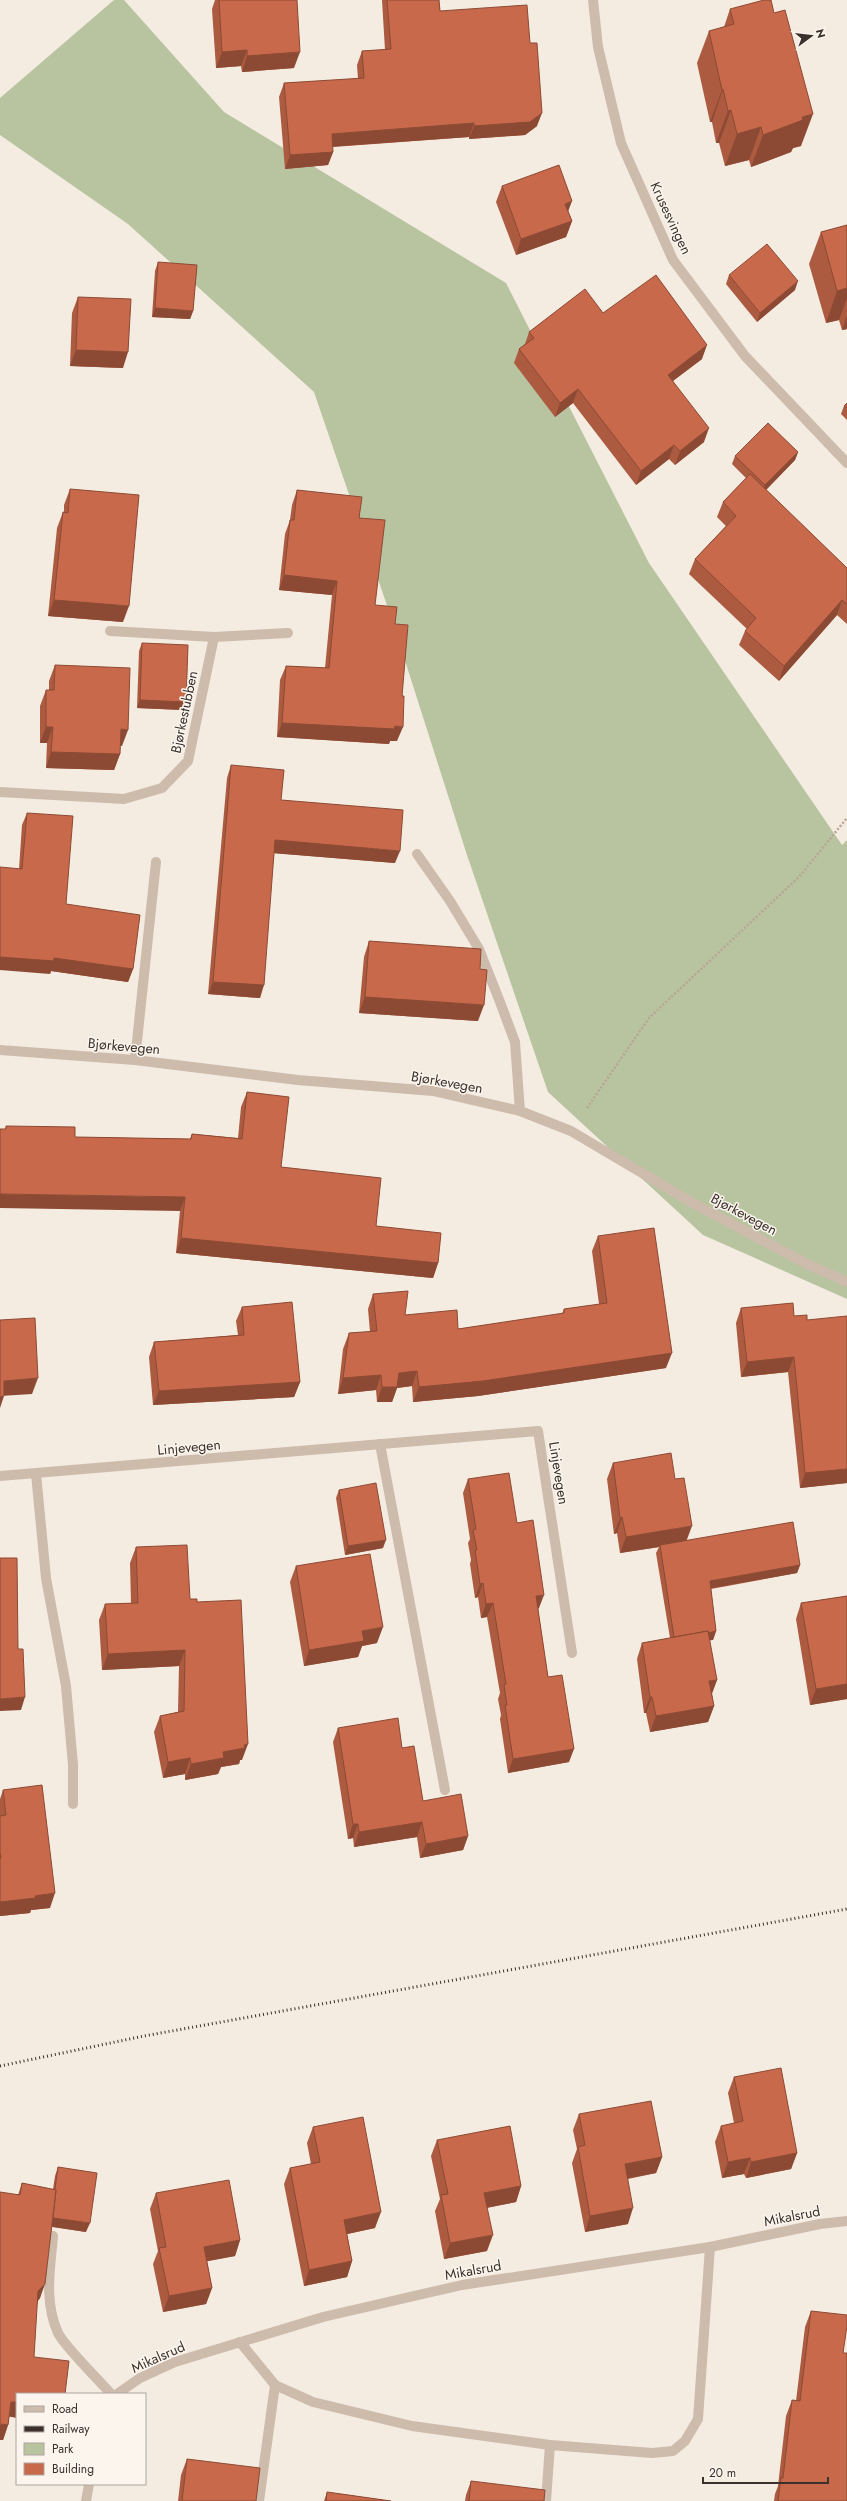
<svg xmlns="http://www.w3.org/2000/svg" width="847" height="2501" font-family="Jost,sans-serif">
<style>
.green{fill:#b8c4a0}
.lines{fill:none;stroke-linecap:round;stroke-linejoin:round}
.path{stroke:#b9a596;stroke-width:2.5;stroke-dasharray:2 2;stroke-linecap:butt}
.minor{stroke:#cdbbac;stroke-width:10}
.rail{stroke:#3b302b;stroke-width:3;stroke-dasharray:1 3;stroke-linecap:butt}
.wall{fill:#ac5a40}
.shaded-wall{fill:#8c4a34}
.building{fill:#c8694b;stroke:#8c4a34}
.labels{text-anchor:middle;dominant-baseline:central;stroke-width:3;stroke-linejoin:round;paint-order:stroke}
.street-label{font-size:14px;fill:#3b302b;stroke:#fbf5ee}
</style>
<rect width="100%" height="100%" fill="#f4ebe1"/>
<path class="green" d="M114 0H124L224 112 506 283 649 563 842 845 847 840V1299L703 1235 548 1092 467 855 393 623 314 392 128 224 0 135V98Z"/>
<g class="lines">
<path class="path" d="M587 1108 649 1018 799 877 847 818"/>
<g class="minor">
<path d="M593 0 598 47 621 143 673 260 745 356 847 463"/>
<path d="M110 631 214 637 288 633"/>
<path d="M0 792 124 799 162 788 188 761 214 637"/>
<path d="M417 854 450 901 479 949 500 1002 515 1042 520 1111"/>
<path d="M0 1050 135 1060 298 1080 433 1091 520 1111 571 1131 691 1202 807 1264 847 1282"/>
<path d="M135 1060 156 862"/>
<path d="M380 1444 445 1790"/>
<path d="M36 1474 46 1578 66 1686 73 1765V1804"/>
<path d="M0 1476 538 1431 572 1653"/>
<path d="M53 2236C50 2270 44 2302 58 2333 65 2347 99 2380 111 2394"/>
<path d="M240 2342 275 2385 313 2402 412 2426 550 2445 652 2453 673 2451 685 2441 698 2419 710 2247"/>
<path d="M117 2394 140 2378 175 2362 323 2317 462 2285 710 2247 820 2224 847 2221"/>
<path d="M86 2501 89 2484"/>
<path d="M259 2501 275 2385"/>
<path d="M546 2501 550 2445"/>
</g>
<path class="rail" d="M0 2066 144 2036 847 1909"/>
</g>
<g class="wall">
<path d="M215 0H297L294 68 242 72 241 66 216 68 212 9Z"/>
<path d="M382 0H439L440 11 537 126 525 135 469 139V137L333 147V152L328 165 285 169 279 97 284 83 358 79 357 65 362 51 385 50Z"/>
<path d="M730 9 801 146 793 148 791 152 751 167 749 160 725 166 719 143H716L712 122H710L697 63 709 31 724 27Z"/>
<path d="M502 186 568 211 572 221 566 237 516 255 496 202Z"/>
<path d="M847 225V329L842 330 839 320 826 323 809 264 821 232Z"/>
<path d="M158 262 193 311 190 319 152 317 155 271Z"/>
<path d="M729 275 795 290 757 322 726 284Z"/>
<path d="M78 297 123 368 70 366 72 313Z"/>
<path d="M603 313 702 359 673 381 704 442 675 465 669 459 636 485 573 403 555 417 514 363 519 349 525 344 529 332Z"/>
<path d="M847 403V420L841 414 844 406Z"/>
<path d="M798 452 795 460 766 490 847 568V624L837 615 779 681 739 645 745 631 747 629 689 574 695 559 726 526 717 517 723 502 746 478 732 464 735 456Z"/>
<path d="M70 489 123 622 48 616 57 528 63 512 64 513V505Z"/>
<path d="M297 490 359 518 375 605 395 624 397 741H390L389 744 277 737 280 680 286 666 325 668 332 595 279 590 285 534 290 520 292 505Z"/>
<path d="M142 643 186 702 183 710 137 708 139 651Z"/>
<path d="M55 665 122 746H120V754L114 770 46 768 47 743H40V706L46 690H49V681Z"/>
<path d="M231 765 281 800 395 863 274 853 260 998 208 994 227 778Z"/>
<path d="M27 813 66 904 133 969 128 982 51 971 50 974 19 869 22 825Z"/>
<path d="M369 941 478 1021 359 1013 364 957Z"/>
<path d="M247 1092 281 1167 376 1226 438 1263 433 1278 176 1253 180 1211 5 1129 6 1126 75 1137 190 1139 192 1134 238 1138 241 1107Z"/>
<path d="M598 1236 666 1368 478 1396 413 1402 412 1386 397 1388 392 1402H377L376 1390 338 1394 343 1349 349 1333 370 1332 368 1309 373 1294 405 1315 458 1329 562 1314 564 1309 599 1304 592 1251Z"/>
<path d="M242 1307 300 1382 294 1397 153 1405 149 1357 154 1342 238 1335 236 1321Z"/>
<path d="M741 1308 794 1316 807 1320 847 1483 800 1488 788 1372 741 1377 736 1323Z"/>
<path d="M613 1463 686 1540 800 1565 797 1573 711 1589 716 1631 713 1640H709L717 1680 712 1694 714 1706 708 1722 650 1732 646 1713H644L637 1659 642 1643 670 1638 656 1553 659 1547 620 1553 617 1533 614 1534 607 1479Z"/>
<path d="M468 1479 517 1523 539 1608 538 1609 548 1677 569 1762 508 1773 500 1719 501 1715 498 1699 500 1693 487 1617 481 1618 478 1597 475 1598 470 1564 471 1560 468 1543 470 1539 463 1493Z"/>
<path d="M339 1490 383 1548 345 1555 336 1498Z"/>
<path d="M136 1547 190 1599 197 1602 242 1760H240L239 1764 221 1767 218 1774 185 1780V1774L163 1778 154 1732 160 1716 178 1712 179 1666 102 1670 99 1620 105 1604 131 1603 130 1563Z"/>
<path d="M296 1566 377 1643 362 1646 358 1657 304 1666 290 1582Z"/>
<path d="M847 1596V1699L810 1705 796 1619 801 1603Z"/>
<path d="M338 1728 402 1748 423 1801 468 1836 463 1850 420 1858 417 1837 354 1847 353 1838 348 1839 333 1742Z"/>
<path d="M3 1790 50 1908 31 1910 30 1913 0 1916V1799Z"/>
<path d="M734 2077 797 2153 791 2169 746 2178 744 2174 722 2178 715 2142 721 2126 734 2123 728 2093Z"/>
<path d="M579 2114 662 2157 656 2173 628 2179V2224L585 2232 572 2163 577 2149 573 2130Z"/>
<path d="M313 2127 375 2228 347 2234 352 2261 347 2277 304 2286 284 2184 290 2168 311 2164 307 2143Z"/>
<path d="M437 2140 521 2186 516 2202 487 2208V2251L444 2259 435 2211 440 2199 431 2156Z"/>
<path d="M58 2167 86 2232 52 2227 40 2298 38 2301 9 2417 8 2425 3 2440 18 2195 22 2183 53 2189 55 2176Z"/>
<path d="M156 2193 240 2240 235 2256 207 2261 212 2288 206 2304 163 2312 153 2264 158 2251 150 2209Z"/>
<path d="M811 2311 843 2353 847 2501H774L775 2494 778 2486 786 2416 792 2400 796 2401 805 2327Z"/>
<path d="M187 2459 256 2501H178L181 2475Z"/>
<path d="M471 2481 544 2501H465L466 2495Z"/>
<path d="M327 2492 391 2501H324Z"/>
</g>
<g class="shaded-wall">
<path d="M247 50 241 66 216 68 222 52Z"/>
<path d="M300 52 294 68 242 72 247 56Z"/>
<path d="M723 89 712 122H710L722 90Z"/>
<path d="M731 110 719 143H716L728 111Z"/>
<path d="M542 113 537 126 525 135 469 139 474 126Z"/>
<path d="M813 114 801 146 793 148 791 152 751 167 763 135 802 117Z"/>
<path d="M474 123 469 137 327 147 332 134Z"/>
<path d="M761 127 749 160 725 166 737 134Z"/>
<path d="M333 152 328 165 285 169 290 155Z"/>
<path d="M572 201 566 217 565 204Z"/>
<path d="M572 221 566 237 516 255 521 239Z"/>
<path d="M798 281 795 290 757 322 760 313Z"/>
<path d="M847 288V298L839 320 826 323 837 291Z"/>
<path d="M155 308 193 311 190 319 152 317Z"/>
<path d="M847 316V329L842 330Z"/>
<path d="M707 345 702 359 662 389 668 375Z"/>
<path d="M76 350 128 352 123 368 70 366Z"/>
<path d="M578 389 573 403 555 417 560 403Z"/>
<path d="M709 428 704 442 675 465 680 451Z"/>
<path d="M674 445 669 459 636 485 641 471Z"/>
<path d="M798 452 795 460 762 494 765 485Z"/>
<path d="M284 575 337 581 332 595 279 590Z"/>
<path d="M54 600 129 606 123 622 48 616Z"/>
<path d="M842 600 837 615 779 681 784 666Z"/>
<path d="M140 700 186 702 183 710 137 708Z"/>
<path d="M282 723 395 726 403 727 397 741H390L389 744 277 737Z"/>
<path d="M46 727H53L47 743H40Z"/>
<path d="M121 729 128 730 122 746 115 745Z"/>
<path d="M51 752 120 754 114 770 46 768Z"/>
<path d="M275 840 400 851 395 863 271 853Z"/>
<path d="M0 957 54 958 133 969 128 982 51 971 50 974 0 970Z"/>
<path d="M213 982 264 985 260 998 208 994Z"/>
<path d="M365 997 484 1005 478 1021 359 1013Z"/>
<path d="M0 1194 185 1197 180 1211 0 1208Z"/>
<path d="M181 1238 438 1263 433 1278 176 1253Z"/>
<path d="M672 1353 666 1368 478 1396 413 1402 419 1387Z"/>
<path d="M794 1357 788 1372 741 1377 747 1362Z"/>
<path d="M417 1371 412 1386 397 1388 392 1402H377L382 1387 399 1373Z"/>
<path d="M381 1375 376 1390 338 1394 343 1378Z"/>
<path d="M38 1378 32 1394 0 1396 4 1381Z"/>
<path d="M300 1382 294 1397 153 1405 159 1391Z"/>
<path d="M4 1396 0 1408V1397Z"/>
<path d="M847 1469V1483L800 1488 805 1473Z"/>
<path d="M622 1517 617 1533 614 1534 620 1518Z"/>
<path d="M692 1526 686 1542 660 1545 659 1547 620 1553 626 1537Z"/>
<path d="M386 1540 383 1548 345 1555 348 1546Z"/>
<path d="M800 1565 797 1573 706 1589 710 1581Z"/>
<path d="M483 1583 478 1597 475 1598 480 1584Z"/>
<path d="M544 1595 539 1608 531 1610 536 1596Z"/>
<path d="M493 1603 487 1617 481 1618 486 1604Z"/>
<path d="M383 1627 377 1643 362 1646 358 1657 304 1666 309 1650 362 1631Z"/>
<path d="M716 1631 713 1640 671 1646 674 1638Z"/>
<path d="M185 1650 179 1666 102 1670 108 1654Z"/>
<path d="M717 1680 711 1695 709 1681Z"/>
<path d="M847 1684V1699L810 1705 816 1689Z"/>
<path d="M25 1697 21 1710 0 1711V1699Z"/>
<path d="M650 1697H652L646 1713H644Z"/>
<path d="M714 1706 708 1722 650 1732 656 1716Z"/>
<path d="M248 1744 242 1760H240L239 1764 221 1767 218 1774 185 1780 191 1764 223 1752Z"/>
<path d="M574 1749 569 1762 508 1773 513 1759Z"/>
<path d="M190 1758 185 1774 163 1778 168 1762Z"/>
<path d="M422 1822 417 1837 354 1847 359 1832Z"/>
<path d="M353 1824H358L353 1838 348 1839Z"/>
<path d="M468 1836 463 1850 420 1858 426 1844Z"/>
<path d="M55 1893 50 1908 31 1910 30 1913 0 1916V1902L35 1896Z"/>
<path d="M797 2153 791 2169 746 2178 751 2162Z"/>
<path d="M662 2157 656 2173 619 2180 625 2164Z"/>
<path d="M750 2158 744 2174 722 2178 728 2162Z"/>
<path d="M521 2186 516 2202 479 2209 484 2193Z"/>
<path d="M633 2208 628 2224 585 2232 590 2216Z"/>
<path d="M381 2212 375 2228 338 2236 344 2220Z"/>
<path d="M51 2218 90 2223 86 2232 48 2226Z"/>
<path d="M493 2235 487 2251 444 2259 450 2243Z"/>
<path d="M240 2240 235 2256 198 2263 204 2247Z"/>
<path d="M352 2261 347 2277 304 2286 309 2270Z"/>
<path d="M45 2284 40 2298 33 2306 38 2291Z"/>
<path d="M212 2288 206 2304 163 2312 169 2296Z"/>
<path d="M11 2402H17V2418L6 2416Z"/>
<path d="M1 2424 8 2425 3 2440H0V2427Z"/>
</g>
<g class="building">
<path d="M219 0H297L300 52 247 56V50L222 52Z"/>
<path d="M387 0H439L440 11 527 5 530 43H537L542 113 530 122 474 126V123L332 134 333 152 290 155 284 83 364 78 362 51 391 49Z"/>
<path d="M764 0H771L774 13 785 10 813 114 802 117 803 120 763 135 761 127 737 134 731 110 728 111 723 89 722 90 709 31 734 24 730 9Z"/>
<path d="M559 165 572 201 565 204 572 221 521 239 502 186Z"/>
<path d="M847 225V288L837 291 821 232Z"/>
<path d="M767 244 798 281 760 313 729 275Z"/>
<path d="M158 262 197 265 193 311 155 308Z"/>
<path d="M656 275 707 345 668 375 709 428 680 451 674 445 641 471 578 389 560 403 519 349 534 338 529 332 585 289 603 313Z"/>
<path d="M78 297 131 299 128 352 76 350Z"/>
<path d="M847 403V408L844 406Z"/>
<path d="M768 423 798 452 765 485 735 456Z"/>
<path d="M750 474 847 568V604L842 600 784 666 745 631 756 618 695 559 736 516 723 502Z"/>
<path d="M70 489 139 495 129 606 54 600 63 512 68 513Z"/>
<path d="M297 490 362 497 359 518 385 520 375 605 397 607 395 624 408 625 402 696H404L403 727 395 726 394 729 282 723 286 666 329 668 337 581 284 575 290 520H294Z"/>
<path d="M142 643 188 645 186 702 140 700Z"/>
<path d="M55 665 130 668 128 730 121 729 120 754 51 752 53 727H46V690H54Z"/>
<path d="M231 765 284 770 281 800 403 810 400 851 275 840 264 985 213 982Z"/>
<path d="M27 813 73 816 66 904 140 915 133 969 54 958V961L0 957V867L22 869Z"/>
<path d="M369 941 481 949 480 969 487 970 484 1005 365 997Z"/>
<path d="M247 1092 289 1097 281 1167 381 1178 376 1226 441 1233 438 1263 181 1238 185 1197 0 1194V1129H6V1126L75 1127V1137L191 1139 192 1134 242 1139Z"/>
<path d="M654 1228 672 1353 483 1381 419 1387 417 1371 399 1373 397 1387H382L381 1375 343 1378 349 1333 377 1331 373 1294 408 1291 405 1315 457 1310 458 1329 564 1313V1309L607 1303 598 1236Z"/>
<path d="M292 1302 300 1382 159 1391 154 1342 244 1335 242 1307Z"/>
<path d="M793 1303 794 1316 807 1315V1320L847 1316V1469L805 1473 794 1357 747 1362 741 1308Z"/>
<path d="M35 1318 38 1378 4 1381V1396L0 1397V1320Z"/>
<path d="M671 1453 675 1479 684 1478 692 1526 626 1537 622 1517 620 1518 613 1463Z"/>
<path d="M509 1473 517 1523 533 1520 544 1595 536 1596 548 1677 562 1675 574 1749 513 1759 505 1705H507L504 1685 506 1684 493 1603 486 1604 483 1583 480 1584 475 1550H477L473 1530 476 1529 468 1479Z"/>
<path d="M376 1483 386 1540 348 1546 339 1490Z"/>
<path d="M793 1522 800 1565 710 1581 716 1631 708 1633V1631L674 1637 660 1545Z"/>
<path d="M187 1545 190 1599H197V1602L241 1600 248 1744 244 1745 245 1748 223 1752 224 1758 191 1764 190 1758 168 1762 160 1716 184 1711 185 1650 108 1654 105 1604 138 1603 136 1547Z"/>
<path d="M370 1554 383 1627 362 1631 364 1641 309 1650 296 1566Z"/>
<path d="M0 1558H17L18 1649H23L25 1697 0 1699Z"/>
<path d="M847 1596V1684L816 1689 801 1603Z"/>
<path d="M708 1631 717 1680 709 1681 714 1706 656 1716 652 1697H650L642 1643Z"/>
<path d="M398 1718 402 1748 414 1746 423 1801 461 1794 468 1836 426 1844 422 1822 359 1832 358 1824H353L338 1728Z"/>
<path d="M42 1785 55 1893 35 1896 36 1898 0 1902V1858H1L0 1852V1816L6 1815 3 1790Z"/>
<path d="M781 2068 797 2153 751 2162 750 2158 728 2162 721 2126 743 2121 734 2077Z"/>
<path d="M651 2101 662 2157 625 2164 633 2208 590 2216 578 2147 585 2145 579 2114Z"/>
<path d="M363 2117 381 2212 344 2220 352 2261 309 2270 290 2168 320 2162 313 2127Z"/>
<path d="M510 2126 521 2186 484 2193 493 2235 450 2243 441 2195 448 2194 437 2140Z"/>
<path d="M58 2167 97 2173 90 2223 53 2218 56 2190 55 2189Z"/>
<path d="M229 2180 240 2240 204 2247 212 2288 169 2296 159 2248 166 2247 156 2193Z"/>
<path d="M22 2183 56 2190 45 2284 38 2291 34 2357 69 2361 65 2394H17V2402H11L8 2425 1 2424 0 2431V2192L20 2195Z"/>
<path d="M811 2311 847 2315V2326L843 2353H847V2501H778L781 2478H783L792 2400 800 2401Z"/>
<path d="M187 2459 260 2468 256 2501H182Z"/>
<path d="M471 2481 545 2490 544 2501H469Z"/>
<path d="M327 2492 391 2501H326Z"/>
</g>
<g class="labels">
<g class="street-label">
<text transform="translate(671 218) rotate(65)">Krusesvingen</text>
<text transform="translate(184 712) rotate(-78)">Bjørkestubben</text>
<text transform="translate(124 1046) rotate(5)">Bjørkevegen</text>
<text transform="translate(447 1082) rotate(10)">Bjørkevegen</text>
<text transform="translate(744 1214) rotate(28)">Bjørkevegen</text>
<text transform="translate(189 1447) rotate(-5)">Linjevegen</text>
<text transform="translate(559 1473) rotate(81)">Linjevegen</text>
<text transform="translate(792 2216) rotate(-11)">Mikalsrud</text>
<text transform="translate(473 2270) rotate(-10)">Mikalsrud</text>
<text transform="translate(158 2357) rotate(-24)">Mikalsrud</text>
</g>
</g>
<rect x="16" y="2393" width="130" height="92" fill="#fbf5ee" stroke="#aea6a0"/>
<rect x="24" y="2406" width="20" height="6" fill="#cdbbac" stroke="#aea6a0"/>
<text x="52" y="2413" font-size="12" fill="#3b302b">Road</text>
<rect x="24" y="2426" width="20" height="6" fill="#3b302b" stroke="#aea6a0"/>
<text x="52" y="2433" font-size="12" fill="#3b302b">Railway</text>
<rect x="24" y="2443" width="20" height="12" fill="#b8c4a0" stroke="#aea6a0"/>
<text x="52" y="2453" font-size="12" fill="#3b302b">Park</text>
<rect x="24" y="2463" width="20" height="12" fill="#c8694b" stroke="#aea6a0"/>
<text x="52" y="2473" font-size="12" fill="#3b302b">Building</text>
<g transform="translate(811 36) rotate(75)" stroke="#fbf5ee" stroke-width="3" paint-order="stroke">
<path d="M0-3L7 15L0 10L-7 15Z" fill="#3b302b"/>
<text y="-6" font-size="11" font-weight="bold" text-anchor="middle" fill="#3b302b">N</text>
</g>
<path d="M703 2477v6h125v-6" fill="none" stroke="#3b302b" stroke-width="2"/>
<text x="709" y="2477" font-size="12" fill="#3b302b" stroke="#fbf5ee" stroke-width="3" paint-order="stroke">20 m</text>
</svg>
